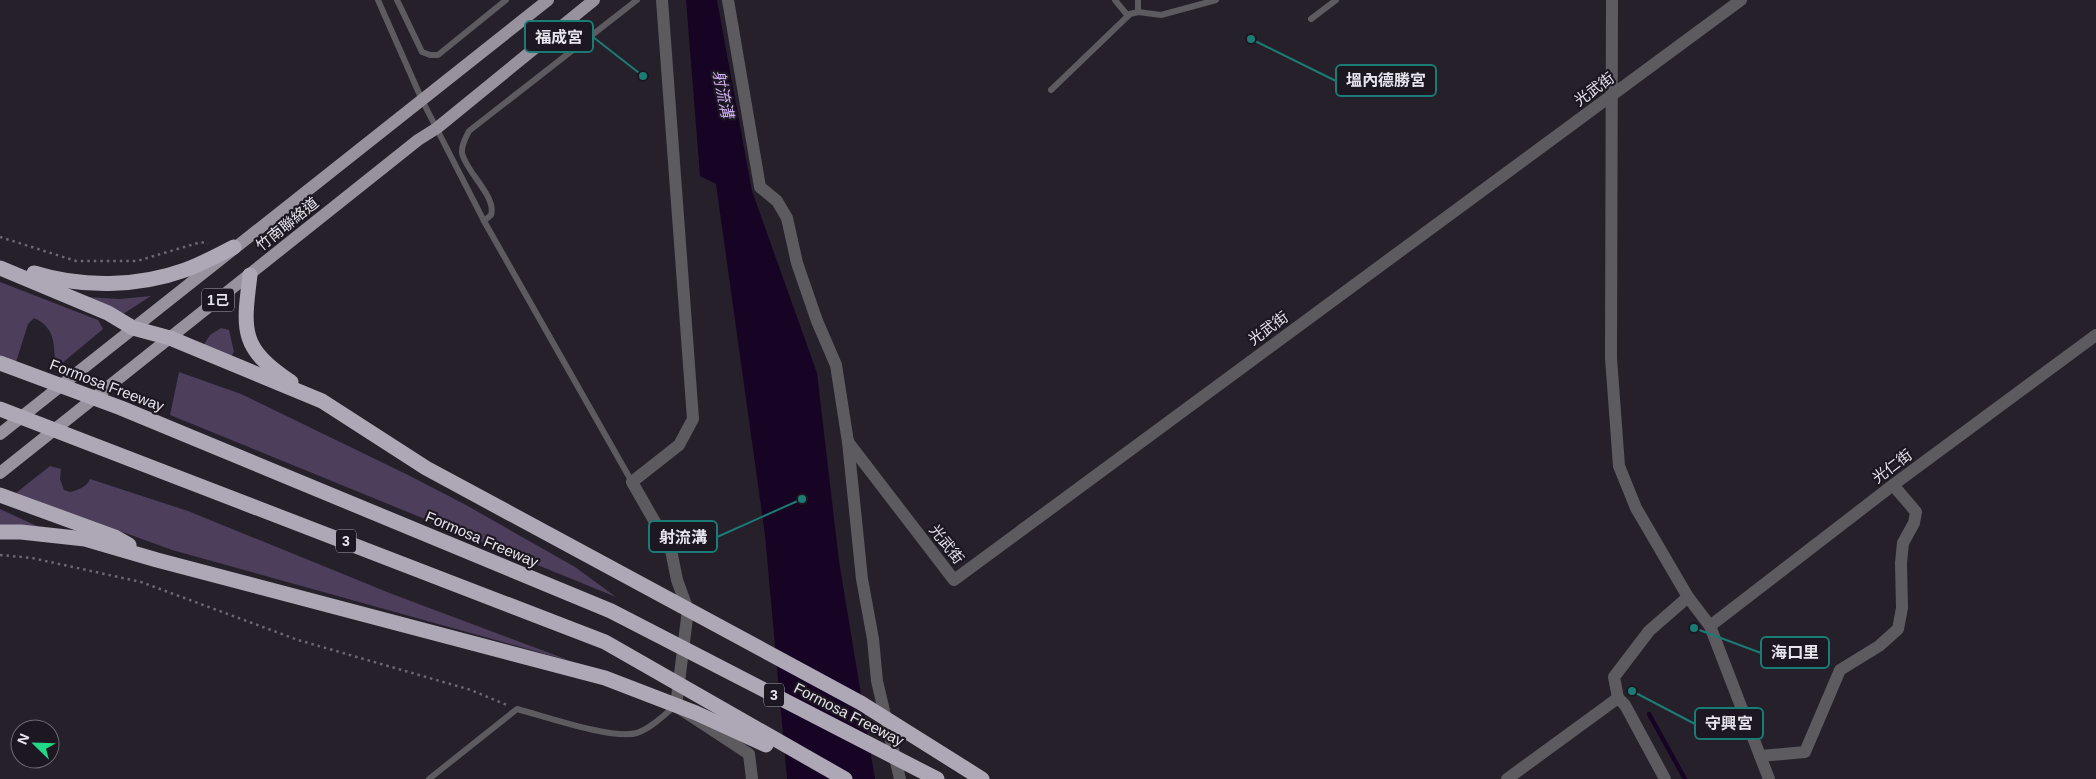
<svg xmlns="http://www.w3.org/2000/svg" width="2096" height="779" font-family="Arial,'Noto Sans TC',sans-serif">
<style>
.green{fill:#4d3e5c}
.water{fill:#170425}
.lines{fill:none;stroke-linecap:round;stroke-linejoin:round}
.stream{stroke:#170425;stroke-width:4.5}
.path{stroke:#6c6871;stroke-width:2.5;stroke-dasharray:2.5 4;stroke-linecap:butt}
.service{stroke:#5d5a60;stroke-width:6}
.minor{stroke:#5d5a60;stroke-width:12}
.tertiary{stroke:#5d5a60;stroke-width:12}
.primary{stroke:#97929d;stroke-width:12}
.motorway{stroke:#aea7b5;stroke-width:15}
.labels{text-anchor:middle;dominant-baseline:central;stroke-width:4.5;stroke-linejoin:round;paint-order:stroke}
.shield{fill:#1c1721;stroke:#aaa6ae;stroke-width:1}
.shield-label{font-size:14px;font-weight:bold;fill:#e7e4eb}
.street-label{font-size:15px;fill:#e7e4eb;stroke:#1c1721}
.water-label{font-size:16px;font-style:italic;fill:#d2b1f4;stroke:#1c1721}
.leader{fill:none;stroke:#1a7c74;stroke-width:2}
.callout-dot{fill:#1a7c74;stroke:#1c1721;stroke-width:2}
.callout{fill:#1c1721;stroke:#1a7c74;stroke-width:2}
.callout-label{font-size:16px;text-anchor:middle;font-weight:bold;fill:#e7e4eb}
</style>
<rect width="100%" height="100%" fill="#26202b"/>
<g class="green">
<path d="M0 282 98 320 103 329 55 369C54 348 57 328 34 318L28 324 16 362 0 356Z"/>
<path d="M151 296 123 314 85 297 120 299Z"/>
<path d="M221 328 229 330 234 352 230 358 203 346 210 335Z"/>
<path d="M179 372 241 394 406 474 466 505 575 567 616 597 170 415Z"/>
<path d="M50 466 61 469 60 479 64 490 70 492C78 490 87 487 90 479L188 511 392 594 571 661 172 550 16 493Z"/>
<path d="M0 509 39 527 0 525Z"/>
</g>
<path class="water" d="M686 0H717L752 191 817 373 839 561 875 779H787L765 535 716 184 700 176Z"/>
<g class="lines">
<path class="stream" d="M1649 714 1685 779"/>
<g class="path">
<path d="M0 237 76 261H137L201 242 208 244"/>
<path d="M0 555 32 558 141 582 298 640 471 690 507 705"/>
</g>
<g class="service">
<path d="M378 0 422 100 484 221 632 482"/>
<path d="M397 0 422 52 430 55H438L506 0"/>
<path d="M1115 0 1128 16"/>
<path d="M1138 12V0"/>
<path d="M1311 19 1336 0"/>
<path d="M1051 90 1130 14 1138 12 1161 15 1216 0"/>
<path d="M484 221 491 215C497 197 466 172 462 153 461 145 466 137 469 131L637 0"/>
<path d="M429 779 517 709C544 716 613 740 637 733 651 728 663 716 675 706"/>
</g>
<g class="minor">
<path d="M662 0 693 419 679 445 632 482 671 550 677 580 688 610 676 706 749 754 752 779"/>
<path d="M728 0 760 187 777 201 787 218 797 263 817 321 836 365 848 442 862 579 873 639 877 681 900 779"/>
<path d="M848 442 954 580 1741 0"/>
<path d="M1710 626 1893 485 2096 335"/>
<path d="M1760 756 1805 752 1840 670 1879 646 1898 629 1902 608 1901 563 1903 543 1914 523 1916 512 1893 485"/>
<path d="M1507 779 1618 698"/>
<path d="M1665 779 1625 705 1618 698 1614 677 1649 631 1688 597"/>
</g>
<path class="tertiary" d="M1612 0 1611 358 1619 466 1636 508 1688 597 1710 626 1769 779"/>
<g class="primary">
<path d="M0 434 548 0"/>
<path d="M0 473 418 140 437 128 594 0"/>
</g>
<g class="motorway">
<path d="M0 268 108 313 133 328 170 338 322 401 426 468 861 703 982 779"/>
<path d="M34 273C82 288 138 287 185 270 202 264 218 255 234 247"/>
<path d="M250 275C243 331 240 348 291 382"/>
<path d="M0 363 121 408 611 611 937 779"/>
<path d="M0 409 605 642 845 779"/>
<path d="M0 495 115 537 129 545"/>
<path d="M0 532H21L85 539 157 560 605 678 696 713 766 745"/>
</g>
</g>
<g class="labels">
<g class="shield">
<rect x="202" y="288.5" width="32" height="23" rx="4"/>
<rect x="336" y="529.5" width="20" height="23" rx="4"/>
<rect x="764" y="683.5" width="20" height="23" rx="4"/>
</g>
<g class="shield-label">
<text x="218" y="300">1己</text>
<text x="346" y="541">3</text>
<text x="774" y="695">3</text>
</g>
<g class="street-label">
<text transform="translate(1594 89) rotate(-36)">光武街</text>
<text transform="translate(287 224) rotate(-39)">竹南聯絡道</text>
<text transform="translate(1268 328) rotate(-36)">光武街</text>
<text transform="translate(107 385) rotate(21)">Formosa Freeway</text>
<text transform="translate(1892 466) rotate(-37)">光仁街</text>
<text transform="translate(482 539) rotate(23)">Formosa Freeway</text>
<text transform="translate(947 544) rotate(52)">光武街</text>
<text transform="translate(849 714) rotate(27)">Formosa Freeway</text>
</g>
<g class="water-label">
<text transform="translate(723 94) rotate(79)">射流溝</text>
</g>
</g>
<path class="leader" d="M643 76L593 37M1251 39L1336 81M802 499L717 537M1694 628L1761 653M1632 691L1695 724"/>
<g class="callout-dot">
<circle cx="643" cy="76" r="5"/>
<circle cx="1251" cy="39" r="5"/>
<circle cx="802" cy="499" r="5"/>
<circle cx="1694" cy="628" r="5"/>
<circle cx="1632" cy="691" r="5"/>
</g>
<g class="callout">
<rect x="525" y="21" width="68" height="31" rx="5"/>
<rect x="1336" y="65" width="100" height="31" rx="5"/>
<rect x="649" y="521" width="68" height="31" rx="5"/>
<rect x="1761" y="637" width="68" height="31" rx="5"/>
<rect x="1695" y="708" width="68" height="31" rx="5"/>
</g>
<g class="callout-label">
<text x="559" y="43">福成宮</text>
<text x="1386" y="86">塭內德勝宮</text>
<text x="683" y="543">射流溝</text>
<text x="1795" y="658">海口里</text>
<text x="1729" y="729">守興宮</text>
</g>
<g transform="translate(35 744) rotate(293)"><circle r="24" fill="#1c1721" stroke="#6d6972"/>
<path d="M0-4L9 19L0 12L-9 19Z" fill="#20d887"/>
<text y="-8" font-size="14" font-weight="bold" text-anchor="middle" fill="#e7e4eb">N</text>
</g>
</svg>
